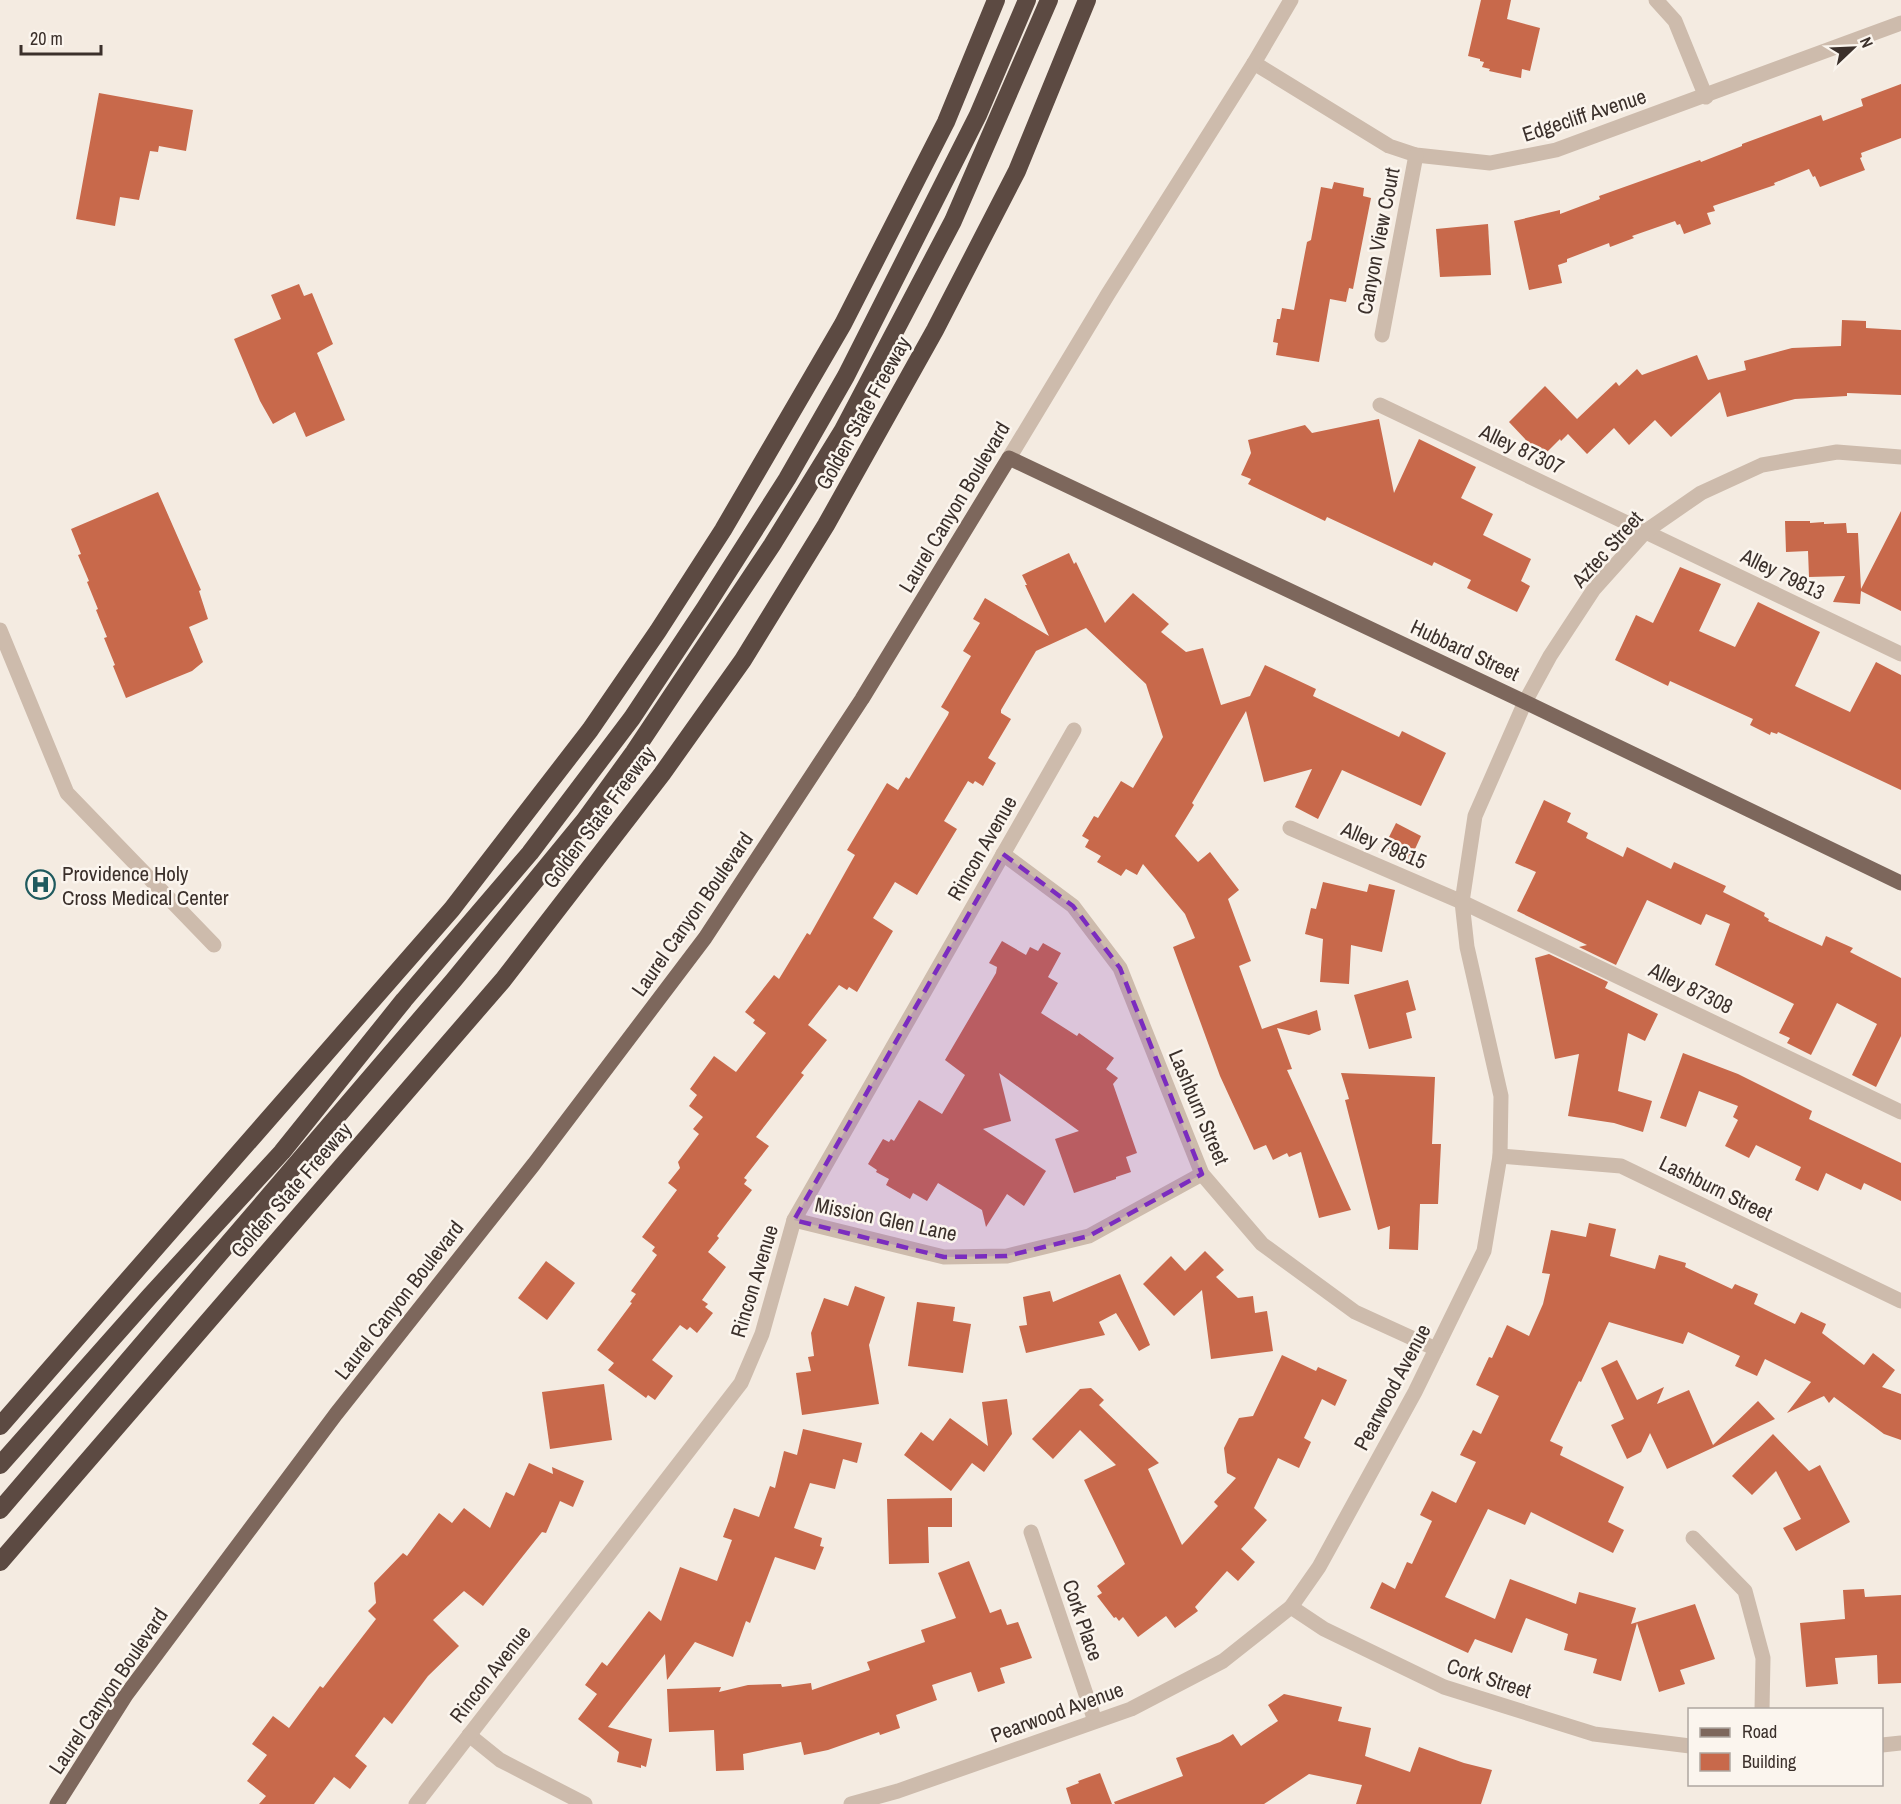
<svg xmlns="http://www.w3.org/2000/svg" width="1901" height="1804" font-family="'Archivo Narrow',sans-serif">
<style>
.building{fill:#c8694b}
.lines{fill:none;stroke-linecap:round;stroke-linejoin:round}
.minor{stroke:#cdbbac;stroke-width:15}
.major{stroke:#7d675c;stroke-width:15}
.highway{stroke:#5c4a42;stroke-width:18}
.marked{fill:#7b2cbf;fill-opacity:0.2;stroke:#7b2cbf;stroke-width:4.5;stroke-dasharray:12 8;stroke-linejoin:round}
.labels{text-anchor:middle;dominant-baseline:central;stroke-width:5;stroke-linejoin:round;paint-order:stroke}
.street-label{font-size:21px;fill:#3b302b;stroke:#fbf5ee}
.poi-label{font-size:21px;fill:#3b302b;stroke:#fbf5ee;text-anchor:start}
</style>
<rect width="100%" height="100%" fill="#f4ebe1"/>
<g class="building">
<path d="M1481 0H1511L1507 19 1540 28 1530 71 1522 69 1521 78 1489 71 1490 69 1482 67 1484 62 1480 61V59L1468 56Z"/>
<path d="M1901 84V138L1861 153 1862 157 1860 158 1865 170 1820 187 1815 176 1813 177 1809 169 1774 183 1775 185 1772 186 1713 206 1715 211 1707 213 1711 224 1684 234 1680 224 1677 225 1675 221 1632 236 1634 238 1610 247 1609 243 1567 259V262L1558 265 1562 283 1529 290 1514 221 1560 210V214L1600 199 1599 196 1700 160 1701 162 1742 146V144L1821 115 1823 121 1863 106 1861 99Z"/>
<path d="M99 93 193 110 186 151 159 146 158 152 150 151 139 200 120 197 115 226 76 219Z"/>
<path d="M1334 182 1364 188 1363 196 1371 198 1353 289 1349 288 1346 302 1330 299 1319 362 1276 355 1278 343 1273 342 1277 319H1280L1282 308 1294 310 1307 242 1311 240 1321 187 1332 189Z"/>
<path d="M1488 224 1491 275 1440 277 1436 229Z"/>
<path d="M299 284 304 296 312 293 333 344 317 353 345 420 306 437 295 412 273 424 260 401 234 339 281 319 271 295Z"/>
<path d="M1842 320 1866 321V328L1901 330V395L1847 393V396L1795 399 1727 417 1720 392 1671 437 1655 420 1629 445 1614 428 1587 454 1568 434 1561 441 1560 439 1542 457 1509 422 1545 386 1577 419 1616 382 1619 386 1637 369 1642 375 1697 355 1708 380 1746 370 1744 361 1792 348 1841 346Z"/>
<path d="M1379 419 1394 493 1419 439 1476 467 1461 498 1493 514 1483 535 1531 559 1521 581 1530 586 1517 612 1467 588 1471 580 1434 562 1432 566 1327 517 1325 521 1248 484 1251 479 1241 475 1251 453 1248 440 1305 425 1312 433Z"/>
<path d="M158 492 201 590 199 591 208 619 189 627 203 662 192 671 126 698 113 666 115 665 104 638 107 637 96 610 98 609 87 582 89 581 78 555 81 554 71 529Z"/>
<path d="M1901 511V611L1861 591 1860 604 1833 602 1845 576 1809 577 1808 551 1786 552 1785 521H1810V523L1824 522V524L1846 523 1847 533H1858L1861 589Z"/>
<path d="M1069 553 1074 564 1076 562 1105 623 1133 593 1169 624 1161 632 1186 652 1203 648 1221 705 1250 696 1265 665 1316 689 1313 696 1399 737 1402 731 1446 753 1421 806 1342 770 1318 819 1295 807 1312 769 1264 782 1246 711 1192 803 1194 805 1175 836 1198 862 1210 852 1239 890 1228 899 1251 961 1239 966 1262 1029 1317 1010 1321 1030 1309 1035 1277 1028 1292 1069 1287 1070 1351 1210 1319 1218 1301 1152 1289 1157 1287 1153 1273 1160 1266 1145 1254 1150 1220 1076 1173 947 1195 938 1185 914 1143 864 1137 875 1126 869 1121 876 1097 862 1101 856 1085 847 1089 840 1082 836 1094 816 1098 818 1121 781 1133 788 1163 737 1146 684 1086 628 1036 651 1001 710V713L1011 719 988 758 996 763 983 786 975 781 973 784 968 781 944 821 957 829 917 895 895 882 873 918 893 931 857 992 849 987 847 990 839 985 808 1025 827 1040 801 1073 804 1075 756 1137 769 1146 744 1178 747 1180 744 1184 752 1190 717 1236 719 1238 708 1252 726 1267 702 1300 708 1304 705 1307 713 1313 697 1333 690 1327 687 1330 680 1325 652 1360 673 1376 655 1400 648 1395 646 1398 608 1370 614 1363 597 1350 632 1303 630 1302 636 1294 631 1291 657 1255 652 1251 655 1247 642 1237 677 1190 668 1183 680 1168 678 1162 699 1134 693 1129 703 1117 689 1106 697 1095 690 1089 714 1056 736 1072 766 1033 753 1023 755 1020 745 1012 774 975 779 979 807 933 810 935 855 855 847 850 887 783 898 790 906 777 909 779 948 715 949 712 941 707 971 656 963 651 980 623 973 619 985 598 1049 636 1025 585H1027L1022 575Z"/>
<path d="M1680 567 1721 584 1699 631 1735 647 1758 602 1820 632 1795 686 1850 712 1876 662 1901 675V790L1778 732 1777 734 1771 732 1770 735 1750 725 1753 719 1670 681 1668 686 1615 660 1636 615 1653 623Z"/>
<path d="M1544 800 1571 813 1567 822 1588 833 1586 838 1623 857 1627 847 1671 869 1674 862 1726 886 1723 892 1765 913 1764 916 1769 919 1768 921 1822 946 1826 936 1853 948 1850 952 1901 978V1036L1876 1087 1852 1075 1877 1024 1837 1003 1811 1055 1787 1043 1790 1038 1779 1033 1794 1004 1715 965 1730 924 1706 914 1701 925 1647 900 1616 965 1579 947 1587 945 1517 911 1536 872 1515 863Z"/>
<path d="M1396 823 1421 836 1410 860 1384 847Z"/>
<path d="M1323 882 1367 892 1369 884 1395 890 1382 952 1351 945 1349 984 1320 982 1323 939 1305 934 1311 908 1316 909Z"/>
<path d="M1002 941 1026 955 1030 947 1038 951 1043 943 1061 953 1048 977 1058 983 1041 1013 1077 1036 1079 1033 1114 1058 1106 1069 1118 1078 1113 1084 1137 1153 1126 1157 1131 1172 1116 1177V1179L1074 1193 1055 1139 1079 1131 999 1073 1011 1121 983 1129 1046 1171 1024 1206 1007 1194 986 1227 982 1210 938 1183 927 1201 913 1193 910 1199 886 1185 889 1179 876 1172 877 1170 868 1164 883 1139 889 1142 891 1139 894 1141 919 1100 942 1114 965 1075 945 1060 996 973 997 967 989 963Z"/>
<path d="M1549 954 1608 982 1605 988 1658 1014 1645 1041 1628 1033 1618 1091 1652 1101 1643 1132 1614 1123 1568 1116 1579 1054 1555 1059 1535 958Z"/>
<path d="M1408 980 1416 1010 1406 1013 1412 1038 1369 1049 1354 995Z"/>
<path d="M1683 1053 1738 1074 1812 1111 1809 1119 1901 1163V1201L1864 1183 1861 1190 1826 1173 1818 1191 1795 1180 1801 1167 1756 1145 1749 1158 1725 1146 1738 1120 1733 1117 1738 1106 1699 1091 1686 1127 1660 1118Z"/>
<path d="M1341 1073 1435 1077 1432 1144H1441L1438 1204H1420L1418 1250 1389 1249 1390 1226 1378 1230 1345 1100 1349 1099Z"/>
<path d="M1589 1223 1616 1229 1610 1256 1655 1269 1659 1255 1686 1263 1685 1267 1732 1289 1735 1284 1758 1294 1754 1304 1795 1324 1801 1312 1826 1324 1822 1333 1864 1365 1873 1353 1895 1370 1882 1387 1901 1394V1440L1884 1434 1834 1397 1829 1403 1824 1396 1787 1413 1811 1382 1765 1359 1757 1376 1735 1366 1740 1356 1688 1332 1683 1344 1609 1322 1581 1382 1579 1381 1550 1441 1563 1447 1560 1455 1624 1487 1608 1522 1624 1530 1613 1553 1531 1512 1525 1525 1488 1509 1445 1597 1495 1619 1510 1579 1576 1604 1579 1592 1636 1608 1631 1624 1695 1604 1715 1659 1680 1670 1685 1684 1659 1692 1637 1623 1621 1681 1593 1673 1597 1659 1564 1650 1568 1634 1526 1618 1512 1653 1475 1639 1468 1653 1370 1608 1382 1582 1395 1589 1407 1562 1412 1564 1432 1521 1420 1515 1432 1491 1456 1503 1476 1462 1460 1455 1473 1430 1481 1434 1499 1396 1476 1385 1489 1357 1492 1358 1507 1325 1529 1336 1543 1304 1550 1274 1542 1273 1551 1230 1586 1237Z"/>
<path d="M1205 1251 1224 1270 1216 1277 1238 1298 1253 1296 1255 1313 1267 1311 1273 1351 1211 1359 1202 1290 1174 1316 1143 1284 1171 1256 1185 1271Z"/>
<path d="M546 1261 575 1283 547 1320 518 1298Z"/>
<path d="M1120 1274 1150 1345 1139 1351 1116 1313 1099 1322 1105 1335 1026 1353 1019 1326 1027 1325 1023 1297 1050 1291 1053 1302Z"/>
<path d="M855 1286 885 1297 869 1345 879 1404 802 1415 796 1373 811 1371 808 1357 814 1356 811 1333 824 1298 848 1306Z"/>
<path d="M917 1302 955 1307 953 1321 971 1324 963 1373 908 1366Z"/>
<path d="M1282 1355 1316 1371 1318 1367 1347 1380 1335 1406 1322 1399 1304 1438 1311 1442 1299 1468 1278 1458 1254 1508 1267 1520 1241 1549 1255 1562 1238 1581 1227 1571 1195 1607 1198 1611 1175 1628 1166 1616 1138 1637 1123 1617 1119 1621 1116 1617 1114 1618 1097 1596 1102 1593 1097 1586 1125 1564 1084 1480 1116 1465 1080 1430 1053 1459 1032 1439 1080 1389 1091 1388 1104 1400 1099 1405 1159 1463 1148 1469 1182 1545 1218 1506 1214 1502 1236 1478 1227 1473 1224 1448 1239 1418 1253 1416Z"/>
<path d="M1617 1360 1637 1400 1664 1387 1657 1404 1689 1390 1713 1445 1758 1401 1775 1419 1667 1469 1650 1433 1641 1452 1627 1459 1611 1425 1624 1419 1601 1368Z"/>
<path d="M604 1384 612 1440 550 1449 542 1392Z"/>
<path d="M1007 1399 1012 1434 984 1472 972 1463 951 1491 904 1455 921 1432 933 1441 950 1418 988 1446 982 1402Z"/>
<path d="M803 1429 862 1443 857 1463 843 1459 835 1489 810 1483 794 1528 822 1538 820 1546 824 1547 815 1570 775 1557 750 1623 746 1621 733 1657 695 1642 667 1680 665 1654 608 1727 652 1739 646 1767 641 1765V1768L617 1762 619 1752 578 1719 597 1694 585 1685 602 1662 607 1666 649 1611 661 1621 680 1567 717 1581 732 1540 723 1537 734 1508 759 1517 770 1486 775 1488 784 1451 797 1455Z"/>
<path d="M1773 1434 1809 1471 1820 1465 1850 1522 1796 1551 1783 1528 1801 1519 1776 1471 1752 1495 1732 1476Z"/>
<path d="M529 1463 553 1474 552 1467 584 1481 573 1507 560 1501 546 1533 542 1532 483 1606 464 1591 433 1620 459 1646 428 1676 392 1724 384 1717 355 1756 367 1766 350 1789 334 1777 314 1804H259L266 1796 247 1781 267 1755 252 1744 273 1716 289 1728 320 1686 323 1688 376 1619 368 1611 376 1603 374 1583 403 1553 407 1556 439 1513 452 1523 464 1508 490 1528 506 1492 514 1496Z"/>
<path d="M952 1498V1527H928L929 1563 889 1564 887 1499Z"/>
<path d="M969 1561 990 1613 1001 1609 1007 1625 1018 1622 1032 1658 1000 1668 1005 1683 978 1692 971 1672 932 1685 937 1700 896 1715 900 1728 880 1735 879 1732 828 1750 804 1755 801 1742 743 1754 744 1770 716 1771 714 1730 669 1732 667 1689 721 1687 719 1692 748 1685 781 1684 782 1687 811 1683 812 1690 870 1670 867 1662 925 1642 921 1630 956 1618 938 1573Z"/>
<path d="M1864 1589 1865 1597 1901 1595V1683L1878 1684 1877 1655 1835 1658 1838 1684 1806 1687 1800 1623 1845 1619 1843 1590Z"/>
<path d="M1284 1694 1342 1707 1338 1721 1371 1728 1365 1756 1410 1772 1419 1747 1464 1763 1492 1770 1481 1804H1356L1362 1785 1309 1774 1264 1804H1115L1114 1802 1183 1776 1176 1758 1220 1742 1233 1734 1241 1746 1278 1721 1268 1705Z"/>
<path d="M1100 1773 1112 1804H1071L1066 1788 1079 1783 1078 1781Z"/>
</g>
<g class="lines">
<g class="minor">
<path d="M1656 0 1675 21 1706 97"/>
<path d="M1254 63 1389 146 1416 155 1490 163 1556 150 1901 23"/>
<path d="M1382 335 1416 155"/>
<path d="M1380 405 1901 654"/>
<path d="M1009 458 1108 294 1254 63 1291 0"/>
<path d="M0 630 67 793 214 945"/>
<path d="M1290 828 1462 902 1901 1112"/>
<path d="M1003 854 1073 906 1120 968 1202 1174 1262 1244 1355 1312 1436 1349"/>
<path d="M1500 1156 1621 1166 1901 1301"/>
<path d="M794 1220 944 1257 1007 1256 1089 1236 1202 1174"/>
<path d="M1031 1532 1095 1721"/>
<path d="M1693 1538 1745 1591 1763 1658 1762 1710"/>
<path d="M1291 1607 1324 1629 1444 1687 1594 1734 1690 1746"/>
<path d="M469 1735 500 1760 585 1804"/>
<path d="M1882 1745 1901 1743"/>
<path d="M416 1804 741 1383 762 1334 794 1220 1074 730"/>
<path d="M851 1804 898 1791 1131 1709 1223 1661 1291 1607 1319 1567 1415 1392 1484 1251 1500 1156 1501 1096 1467 947 1462 902 1475 816 1525 702 1550 656 1594 589 1646 531 1701 493 1762 465 1837 452 1901 457"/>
</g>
<path class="major" d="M57 1804 126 1695 336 1414 534 1164 705 938 862 699 1009 458 1525 702 1901 883"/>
<g class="highway">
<path d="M0 1426 452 909 590 730 658 631 723 530 843 324 946 122 996 0"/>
<path d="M0 1465 150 1296 282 1152 404 1000 530 853 632 718 705 608 787 479 846 376 978 115 1027 0"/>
<path d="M0 1510 453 981 584 821 634 752 772 545 843 430 953 221 1049 0"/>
<path d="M0 1562 503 980 662 774 743 660 826 525 935 330 1017 171 1087 0"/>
</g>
</g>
<path class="marked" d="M1003 854 1073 906 1120 968 1202 1174 1089 1236 1007 1256 944 1257 794 1220Z"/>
<defs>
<symbol id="hospital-ring" viewBox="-11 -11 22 22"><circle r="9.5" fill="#fbf5ee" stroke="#1f5a5e" stroke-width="1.5"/><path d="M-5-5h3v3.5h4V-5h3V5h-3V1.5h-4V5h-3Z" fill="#1f5a5e"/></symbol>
</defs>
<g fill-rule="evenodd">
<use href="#hospital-ring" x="24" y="868" width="33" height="33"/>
</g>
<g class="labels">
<g class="street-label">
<text transform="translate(1584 115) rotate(-18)">Edgecliff Avenue</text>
<text transform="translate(1378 241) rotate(-79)">Canyon View Court</text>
<text transform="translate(863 413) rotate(-61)">Golden State Freeway</text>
<text transform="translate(1522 449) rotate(25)">Alley 87307</text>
<text transform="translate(954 507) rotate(-59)">Laurel Canyon Boulevard</text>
<text transform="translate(1607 549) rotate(-48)">Aztec Street</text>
<text transform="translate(1783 574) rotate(26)">Alley 79813</text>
<text transform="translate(1465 650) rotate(25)">Hubbard Street</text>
<text transform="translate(599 817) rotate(-53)">Golden State Freeway</text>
<text transform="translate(1384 845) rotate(23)">Alley 79815</text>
<text transform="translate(982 848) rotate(-60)">Rincon Avenue</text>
<text transform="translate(692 914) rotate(-55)">Laurel Canyon Boulevard</text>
<text transform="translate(1691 988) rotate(26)">Alley 87308</text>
<text transform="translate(1199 1107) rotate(67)">Lashburn Street</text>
<text transform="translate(1716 1188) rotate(26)">Lashburn Street</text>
<text transform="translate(291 1190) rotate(-49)">Golden State Freeway</text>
<text transform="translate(886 1219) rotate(12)">Mission Glen Lane</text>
<text transform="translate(754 1281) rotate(-73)">Rincon Avenue</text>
<text transform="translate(399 1300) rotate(-52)">Laurel Canyon Boulevard</text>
<text transform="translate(1392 1387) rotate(-62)">Pearwood Avenue</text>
<text transform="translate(1083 1620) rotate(71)">Cork Place</text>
<text transform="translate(490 1674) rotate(-52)">Rincon Avenue</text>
<text transform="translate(1489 1678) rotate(18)">Cork Street</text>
<text transform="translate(108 1691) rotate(-56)">Laurel Canyon Boulevard</text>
<text transform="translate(1057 1712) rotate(-20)">Pearwood Avenue</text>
</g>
<g class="poi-label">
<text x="62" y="873">Providence Holy<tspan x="62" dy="24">Cross Medical Center</tspan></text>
</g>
</g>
<rect x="1688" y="1708" width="195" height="78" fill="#fbf5ee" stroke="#aea6a0" stroke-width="1.5"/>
<rect x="1700" y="1728" width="30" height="9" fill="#7d675c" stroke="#aea6a0" stroke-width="1.5"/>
<text x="1742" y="1738" font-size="18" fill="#3b302b">Road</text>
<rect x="1700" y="1753" width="30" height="18" fill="#c8694b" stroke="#aea6a0" stroke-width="1.5"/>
<text x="1742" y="1768" font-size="18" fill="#3b302b">Building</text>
<g transform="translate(1853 48) rotate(67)" stroke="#fbf5ee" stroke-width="4.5" paint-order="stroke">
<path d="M0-4.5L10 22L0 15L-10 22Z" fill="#3b302b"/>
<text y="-9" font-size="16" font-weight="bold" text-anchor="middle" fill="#3b302b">N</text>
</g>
<path d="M21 45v9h80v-9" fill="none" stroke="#3b302b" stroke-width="3"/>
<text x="30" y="45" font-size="18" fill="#3b302b" stroke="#fbf5ee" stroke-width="4.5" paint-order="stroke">20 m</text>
</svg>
